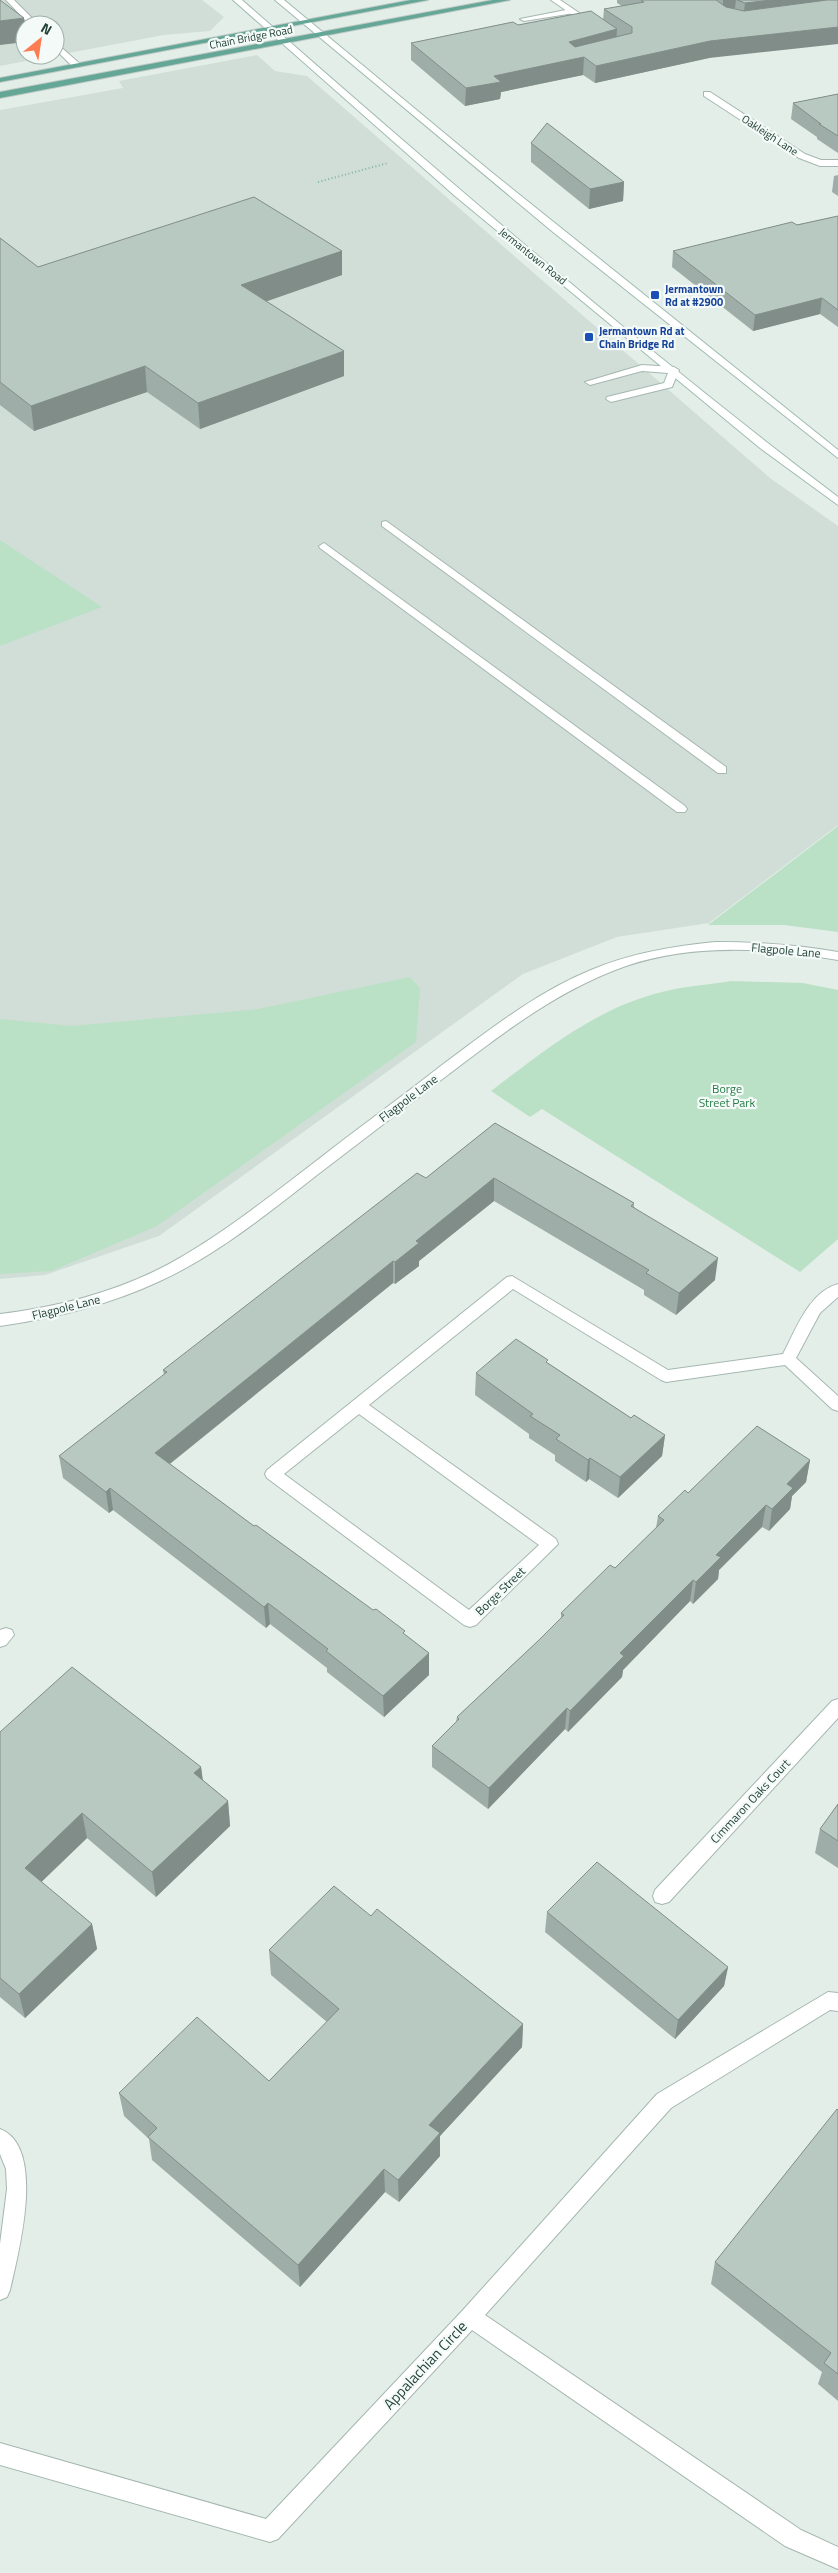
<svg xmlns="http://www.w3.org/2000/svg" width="838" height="2573" font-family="'Titillium Web',sans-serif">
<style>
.built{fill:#d1ded8;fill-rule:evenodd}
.green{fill:#bae1c5}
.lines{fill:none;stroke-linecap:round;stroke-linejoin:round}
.lane-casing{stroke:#a5b7b0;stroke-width:2}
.street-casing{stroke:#a5b7b0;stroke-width:2}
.secondary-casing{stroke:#a0bbb1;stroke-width:2}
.primary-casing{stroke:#c1cac7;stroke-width:2}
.path{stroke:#81b4a4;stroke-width:2;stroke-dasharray:1 2.5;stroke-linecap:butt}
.lane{fill:#fff;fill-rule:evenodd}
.street{fill:#fff;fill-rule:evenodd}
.secondary{fill:#fff;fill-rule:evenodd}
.primary{fill:#64a796;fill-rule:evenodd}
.wall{fill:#9eada7}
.shaded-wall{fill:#818d88}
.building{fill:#b8c9c2;stroke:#818d88}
.transit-dot{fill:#1a4fb4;stroke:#f4faf7;stroke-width:2}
.labels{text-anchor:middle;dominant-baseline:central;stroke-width:4.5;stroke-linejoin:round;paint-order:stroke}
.far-street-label{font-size:11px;fill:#214138;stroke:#f4faf7}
.far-transit-label{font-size:11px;font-weight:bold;fill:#164399;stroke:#f4faf7;text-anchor:start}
.street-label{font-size:12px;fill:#214138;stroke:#f4faf7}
.park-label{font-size:12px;fill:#277c48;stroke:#f4faf7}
.near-street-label{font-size:15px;fill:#214138;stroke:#f4faf7}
</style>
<rect width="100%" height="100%" fill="#e3eee9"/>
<g class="built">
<path d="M0 0H202L224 17 210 31 164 35 0 66ZM25 25H55V55H25Z"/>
<path d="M257 55 275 71 307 76 770 478 838 526V825L709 923 617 937 523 974 159 1236 45 1275 0 1279V110L123 88 119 81Z"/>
</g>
<g class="green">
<path d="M0 540 102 607 0 646Z"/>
<path d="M838 826V932L784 925H708Z"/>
<path d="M410 977 420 988 416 1042 157 1226 52 1271 0 1274V1019L72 1026 258 1009Z"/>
<path d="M731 981 803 983 838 990V1239L800 1272 542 1109 530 1117 491 1091C544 1051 596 1008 662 992 684 986 708 985 731 981Z"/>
</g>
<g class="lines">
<defs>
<g id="lane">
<path d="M6 0H14L39 25H30Z"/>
<path d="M571 9 575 11 574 13 524 21 520 19Z"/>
<path d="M55 42 79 63V67H73L55 49Z"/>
<path d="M642 365 674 367 679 370 672 387 611 402 606 399 607 397 664 383 668 373 642 371 590 385 585 382Z"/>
<path d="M386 521 726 767V773H718L382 526V522Z"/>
<path d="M324 543 685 806 687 809 685 812H677L320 548 319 546Z"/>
</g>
<g id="street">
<path d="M551 0H560L597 25 590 27Z"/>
<path d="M704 92H710L805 154 821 160H838V166H820L799 158 704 96Z"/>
<path d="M715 942C757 942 797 945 838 952V960C769 948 694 943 626 966 560 989 504 1032 449 1074 405 1108 361 1141 317 1175 267 1214 217 1255 160 1281 109 1305 55 1318 0 1326V1314C59 1307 116 1292 169 1264 220 1236 265 1200 311 1165 354 1131 399 1099 442 1065 489 1030 537 992 591 970 631 953 673 946 715 942Z"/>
<path d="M512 1276 668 1370 783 1354C796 1329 809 1292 838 1284V1297L820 1313 796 1358 838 1396V1411L832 1409 785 1365 666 1382 661 1380 513 1289 369 1405 556 1539 558 1544 476 1625 470 1627 464 1625 267 1478 265 1474 267 1470 507 1277ZM359 1414 539 1545 469 1610 284 1474Z"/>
<path d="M6 1628 12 1630 14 1635 6 1645 0 1647V1630Z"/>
<path d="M838 1699V1718L669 1902 662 1904 655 1902 653 1896 655 1890 832 1701Z"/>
<path d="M828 1992 838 1993V2011L830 2010 671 2108 485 2315 801 2530 838 2547V2569L785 2546 472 2330 278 2539 270 2542 0 2465V2443L266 2519 463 2310 657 2094Z"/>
<path d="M0 2129C47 2147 18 2254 10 2290L7 2297 0 2300V2244L7 2189 6 2169 0 2154Z"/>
</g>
<g id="secondary">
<path d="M233 0H242C436 170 632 341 838 497V505L760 448 455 196Z"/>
<path d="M275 0H284L490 171 838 450V458L553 232Z"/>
</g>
<g id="primary">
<path d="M411 0H428L0 82V78Z"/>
<path d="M493 0H510L0 98V92Z"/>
</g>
</defs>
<use href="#lane" class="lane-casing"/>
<use href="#street" class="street-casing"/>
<use href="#secondary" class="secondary-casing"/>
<use href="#primary" class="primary-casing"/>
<path class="path" d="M318 182 388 163"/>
<use href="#lane" class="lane"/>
<use href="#street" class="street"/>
<use href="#secondary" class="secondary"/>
<use href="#primary" class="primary"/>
</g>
<g class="wall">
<path d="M617 0H838L709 58 595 83 583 75 501 92 500 99 465 106 411 60V43L518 25 603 20 604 9 622 6 617 3Z"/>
<path d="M838 94V153L817 139V137L791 119 793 103Z"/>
<path d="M531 143 624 182 623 201 589 209 531 162Z"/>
<path d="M838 175V196L832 192 834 176Z"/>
<path d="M838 216V327L820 314 753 331 672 267 673 251Z"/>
<path d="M0 238 38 267 342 251V275L266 301 344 351V376L200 429 147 392 34 431 0 405Z"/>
<path d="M495 1123 634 1203V1207L715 1280 676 1315 644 1295V1290L494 1201 419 1261V1266L395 1284 393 1283 170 1464 254 1526 405 1635 429 1653V1675L384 1717 327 1672V1668L270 1624 266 1628 113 1510 109 1513 63 1478 59 1456 164 1375 163 1370 426 1178Z"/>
<path d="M548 1363 631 1418 665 1435 662 1456 618 1498 589 1479 586 1482 555 1461V1455L529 1438V1434L475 1395 476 1373Z"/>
<path d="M810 1460 806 1482 792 1496 790 1509 769 1531 762 1527 719 1570 718 1579 693 1604 690 1601 623 1670 622 1677 568 1732 565 1729 488 1809 432 1767V1746L456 1722 457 1717 539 1640 561 1618V1613L615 1568 656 1528 658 1516 688 1493Z"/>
<path d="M0 1732 201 1767 203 1780 228 1801 230 1826 156 1897 87 1838 41 1882 92 1924 97 1949 25 2018 0 1997Z"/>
<path d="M838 1804V1868L815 1853 820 1829Z"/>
<path d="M547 1912 728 1967 724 1986 675 2039 545 1932Z"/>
<path d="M371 1916 523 2024 522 2047 440 2136V2156L399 2202 385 2192 300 2287 152 2160 149 2139 124 2116 119 2093 269 2081 327 2022 271 1975 269 1950Z"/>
<path d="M838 2110V2401L818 2384 822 2372 711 2284 715 2262Z"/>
</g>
<g class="shaded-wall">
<path d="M723 0H736L735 8 723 10Z"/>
<path d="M737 0H838L743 20 745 3Z"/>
<path d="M24 18 25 29V42L0 45V21Z"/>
<path d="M838 27V44L709 58 595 83 596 66 710 41Z"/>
<path d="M617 29 616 46 568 59 569 42Z"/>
<path d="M584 57 583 75 501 92 500 99 465 106 466 88 494 76Z"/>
<path d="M624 182 623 201 589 209 590 189Z"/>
<path d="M342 251V275L242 310 241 285Z"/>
<path d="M822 298 820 314 753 331 755 315Z"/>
<path d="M344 351V376L200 429 198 403Z"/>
<path d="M145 366 147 392 34 431 31 406Z"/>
<path d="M494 1178V1201L419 1261V1266L395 1284V1262L416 1241Z"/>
<path d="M718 1258 715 1280 676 1315 679 1293Z"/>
<path d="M393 1261V1283L157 1474 155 1453Z"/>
<path d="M665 1435 662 1456 618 1498 620 1477Z"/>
<path d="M590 1458 589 1479 586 1482 588 1460Z"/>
<path d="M810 1460 806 1482 792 1496 790 1509 769 1531 772 1509 787 1484Z"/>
<path d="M110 1488 113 1510 109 1513 106 1492Z"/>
<path d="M766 1505 762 1527 719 1570 718 1579 693 1604 696 1582 716 1555Z"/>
<path d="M693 1580 690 1601 623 1670 622 1677 568 1732 570 1711 620 1653Z"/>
<path d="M268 1603 270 1624 266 1628 264 1607Z"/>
<path d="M429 1653V1675L384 1717 383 1696Z"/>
<path d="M567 1708 565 1729 488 1809 489 1788Z"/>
<path d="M201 1767 204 1792 194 1773Z"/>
<path d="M228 1801 230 1826 156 1897 152 1872Z"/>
<path d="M82 1813 87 1838 30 1893 25 1868Z"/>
<path d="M92 1924 97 1949 25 2018 19 1994Z"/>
<path d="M728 1967 724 1986 675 2039 678 2020Z"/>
<path d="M523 2024 522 2047 440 2136V2156L399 2202 398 2180 429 2125Z"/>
<path d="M384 2169 385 2192 300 2287 298 2265Z"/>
</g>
<g class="building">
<path d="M0 0 24 18 0 21Z"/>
<path d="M641 0H716L726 7 744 11 827 0H838V27L710 41 596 66 584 57 494 76 501 82 466 88 411 43 513 22 518 25 591 11 617 29 569 42 575 47 632 33V27L604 9 644 2Z"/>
<path d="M737 0H772L745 3Z"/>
<path d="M838 94V136L819 124H821L793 103Z"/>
<path d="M547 123 624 182 590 189 531 143Z"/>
<path d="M254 197 342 251 241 285 344 351 198 403 145 366 31 406 0 382V238L38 267Z"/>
<path d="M838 216V310L822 298 755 315 673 251 792 222 797 225Z"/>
<path d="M495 1123 634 1203 631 1206 718 1258 679 1293 646 1273 649 1270 494 1178 416 1241 419 1243 395 1262 393 1261 155 1453 254 1526 256 1525 373 1610 376 1609 405 1631 403 1633 429 1653 383 1696 326 1651 328 1649 268 1603 264 1607 110 1488 106 1492 59 1456 167 1372 163 1370 417 1173 426 1178Z"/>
<path d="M516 1339 548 1360 546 1362 631 1418 634 1415 665 1435 620 1477 590 1458 588 1460 556 1439 560 1435 530 1416 533 1414 476 1373Z"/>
<path d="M757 1426 810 1460 787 1484 793 1488 772 1509 766 1505 716 1555 721 1557 696 1582 693 1580 620 1653 624 1656 570 1711 567 1708 489 1788 432 1746 459 1719 457 1717 539 1640 564 1615 561 1613 610 1565 615 1568 664 1520 658 1516 685 1490 688 1493Z"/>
<path d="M72 1667 201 1767 194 1773 228 1801 152 1872 82 1813 25 1868 92 1924 19 1994 0 1978V1732Z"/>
<path d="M838 1804V1841L820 1829Z"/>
<path d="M597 1862 728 1967 678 2020 547 1912Z"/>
<path d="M334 1886 371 1916 377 1909 523 2024 429 2125 440 2133 398 2180 384 2169 298 2265 148 2137 157 2128 119 2093 197 2017 269 2081 339 2009 269 1950Z"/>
<path d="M837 2109 838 2110V2374L824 2363 831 2353 715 2262Z"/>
</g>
<g class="transit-dot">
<rect x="650" y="290" width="10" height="10" rx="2.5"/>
<rect x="584" y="332" width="10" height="10" rx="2.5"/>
</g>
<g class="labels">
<g class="far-street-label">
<text transform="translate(251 37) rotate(-11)">Chain Bridge Road</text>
<text transform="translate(770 135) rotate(33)">Oakleigh Lane</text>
<text transform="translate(533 256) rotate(39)">Jermantown Road</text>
</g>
<g class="far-transit-label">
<text x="665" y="289">Jermantown<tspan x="665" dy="13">Rd at #2900</tspan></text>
<text x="599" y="331">Jermantown Rd at<tspan x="599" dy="13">Chain Bridge Rd</tspan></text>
</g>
<g class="street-label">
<text transform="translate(786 950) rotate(5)">Flagpole Lane</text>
<text transform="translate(408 1098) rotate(-37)">Flagpole Lane</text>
<text transform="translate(66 1307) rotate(-14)">Flagpole Lane</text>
<text transform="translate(500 1591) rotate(-44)">Borge Street</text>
<text transform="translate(750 1801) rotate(-47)">Cimmaron Oaks Court</text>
</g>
<g class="park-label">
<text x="727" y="1088">Borge<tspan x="727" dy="14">Street Park</tspan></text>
</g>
<g class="near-street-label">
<text transform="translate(425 2365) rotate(-47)">Appalachian Circle</text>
</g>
</g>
<g transform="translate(40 40) rotate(30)"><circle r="24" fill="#f4faf7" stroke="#a0b0ab"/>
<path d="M0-4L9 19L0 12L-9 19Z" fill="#fd7c52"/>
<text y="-8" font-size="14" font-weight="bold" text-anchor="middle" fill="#214138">N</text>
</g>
</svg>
